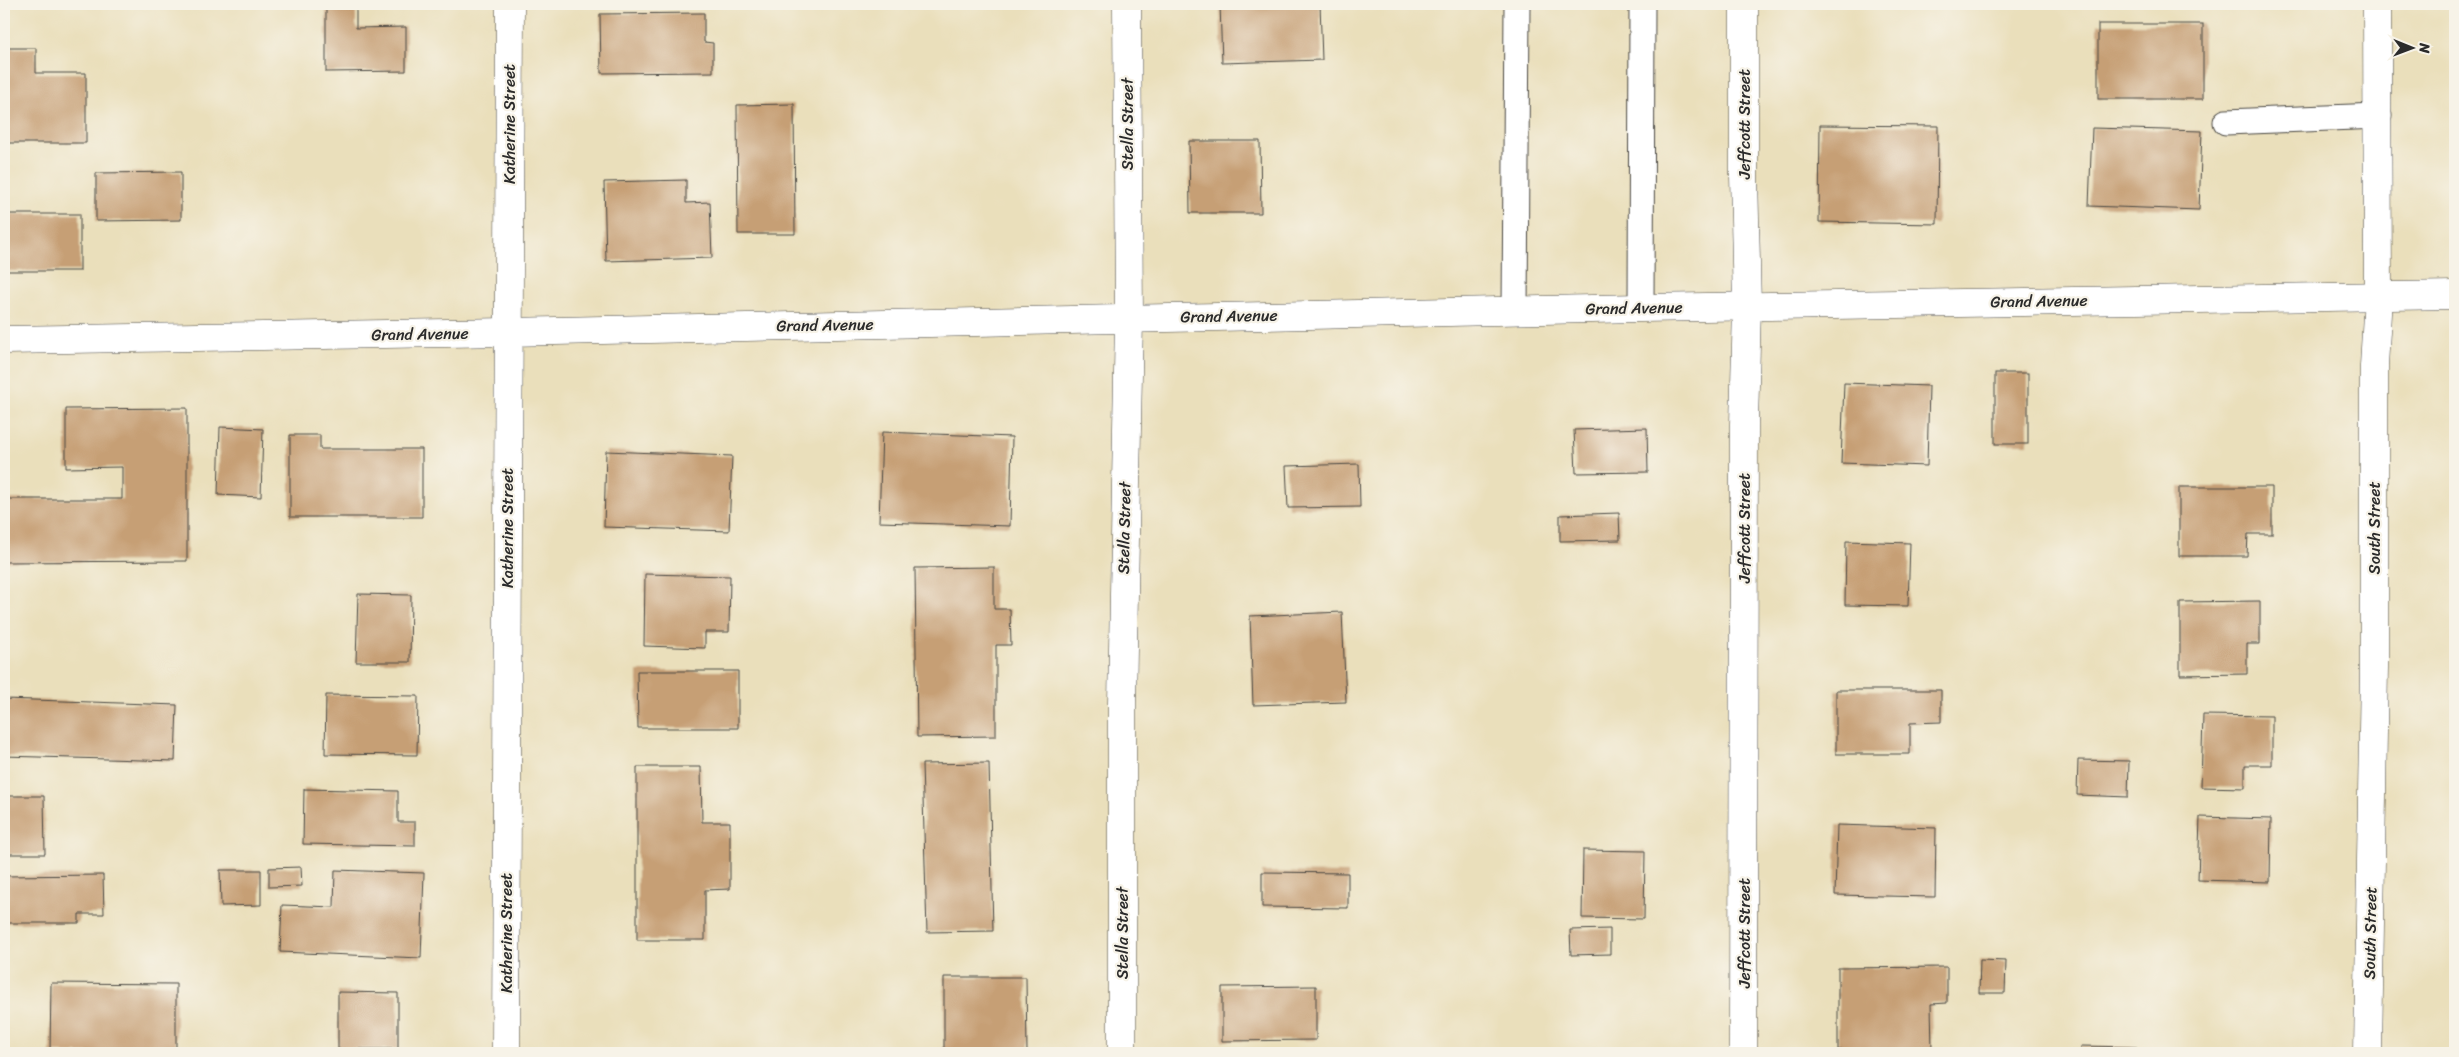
<svg xmlns="http://www.w3.org/2000/svg" width="2459" height="1057" font-family="Sriracha,sans-serif">
<style>
.building{fill:#c69f74}
.lines{fill:none;stroke-linecap:round;stroke-linejoin:round}
.service-casing{stroke:#484641;stroke-width:27}
.minor-casing{stroke:#484641;stroke-width:29}
.service{stroke:#fff;stroke-width:25}
.minor{stroke:#fff;stroke-width:28}
.labels{text-anchor:middle;dominant-baseline:central;stroke-width:4.5;stroke-linejoin:round;paint-order:stroke}
.street-label{font-size:16px;fill:#2b2b2b;stroke:#f7f3e8}
</style>
<rect width="100%" height="100%" fill="#f7f3e8"/>
<filter id="ink" filterUnits="userSpaceOnUse"><feTurbulence type="fractalNoise" baseFrequency=".02" numOctaves="2"/><feDisplacementMap in="SourceGraphic" scale="10" xChannelSelector="R" yChannelSelector="G"/><feConvolveMatrix kernelMatrix="1 2 1 2 8 2 1 2 1" color-interpolation-filters="sRGB"/></filter>
<filter id="wash" filterUnits="userSpaceOnUse"><feTurbulence type="fractalNoise" baseFrequency=".0096" numOctaves="4" result="noise"/><feDisplacementMap in="SourceGraphic" scale="20" xChannelSelector="R" yChannelSelector="G"/><feGaussianBlur stdDeviation="1.12" result="paint"/><feColorMatrix in="noise" values="0 0 0 0 0 0 0 0 0 0 0 0 0 0 0 0 0 1.4 0 .05"/><feComposite in="paint" operator="in"/></filter>
<g filter="url(#wash)">
<rect width="100%" height="100%" fill="#eadfbb"/>
<g id="blocks">
<g class="building">
<path d="M326 4H405V7L356 8V28L406 27V71L326 72Z"/>
<path d="M1220 4H1320L1322 60 1222 63Z"/>
<path d="M704 13V42L713 43V72L601 73 600 14Z"/>
<rect x="2098" y="24" width="105" height="75"/>
<path d="M4 48H36V73H86V143H4Z"/>
<path d="M2454 92H2455V125L2452 124Z"/>
<path d="M794 104 795 234H738L737 105Z"/>
<path d="M1820 125 1938 126 1937 224 1819 222Z"/>
<path d="M2092 128 2202 131 2199 210 2089 206Z"/>
<path d="M1189 141H1260L1261 213H1190Z"/>
<path d="M181 172V220L96 221V173Z"/>
<path d="M686 180V203L710 202 712 258 606 261 604 182Z"/>
<rect x="4" y="214" width="76" height="57"/>
<rect x="1995" y="373" width="33" height="71"/>
<path d="M1844 383 1929 386 1927 466 1841 463Z"/>
<path d="M187 408V561L4 562V499H122V467L66 468V409Z"/>
<path d="M220 427 263 429 261 497 218 495Z"/>
<path d="M1647 428 1648 472 1576 473 1574 430Z"/>
<path d="M882 432 1012 437 1010 526 879 522Z"/>
<path d="M290 435H320V449H422V517H290Z"/>
<path d="M606 451 732 456 729 531 604 527Z"/>
<path d="M1359 464 1360 507 1288 508 1286 466Z"/>
<path d="M2179 487H2272V534H2248L2247 556H2179Z"/>
<path d="M1619 513 1620 540 1560 541V515Z"/>
<path d="M1846 541 1910 543 1908 606 1845 605Z"/>
<path d="M994 567V609H1010L1011 645H996V736L917 737 915 568Z"/>
<path d="M645 574 730 576 729 632H705V648L644 646Z"/>
<path d="M358 594 411 595 410 662H356Z"/>
<path d="M2260 601V644H2247V674L2180 675V602Z"/>
<path d="M1342 612 1346 702 1253 705 1250 616Z"/>
<path d="M637 671H738V728H638Z"/>
<path d="M1836 690H1941V722L1910 723V754H1836Z"/>
<path d="M326 695 418 696 417 755 325 754Z"/>
<path d="M5 699 177 705 175 761 4 756Z"/>
<path d="M2203 715 2272 716V765H2245V788L2201 787Z"/>
<path d="M2078 760 2129 761 2128 797 2077 795Z"/>
<path d="M989 763 993 931 927 932 922 764Z"/>
<path d="M637 767H701L702 822H730V889L705 890V940H637Z"/>
<path d="M304 789 398 791V822H415V846L303 844Z"/>
<path d="M4 796H44L45 854H4Z"/>
<path d="M2200 817 2271 819 2270 882 2198 880Z"/>
<path d="M1837 825 1936 828 1935 897 1835 895Z"/>
<path d="M1583 850 1645 851 1644 919 1582 918Z"/>
<path d="M301 867 302 886 269 887V868Z"/>
<path d="M220 870H261V905L221 906Z"/>
<path d="M335 870 424 873 421 958 280 952 282 905 334 907Z"/>
<path d="M1262 872 1348 873V908L1262 907Z"/>
<path d="M103 875 104 914H79V923H4V876Z"/>
<path d="M1610 929V954L1571 955 1570 930Z"/>
<path d="M1980 960 2006 961 2005 993H1979Z"/>
<path d="M1947 967V1003L1931 1004 1932 1050H1838V968Z"/>
<path d="M944 977H1026L1027 1053H944Z"/>
<path d="M51 983 176 984V1053H50Z"/>
<path d="M1316 986V1040L1222 1041V987Z"/>
<path d="M338 992 398 993V1049H338Z"/>
<path d="M2081 1046 2136 1047 2135 1053H2081Z"/>
</g>
</g>
</g>
<g filter="url(#ink)">
<use href="#blocks" fill-opacity="0" stroke="#484641" stroke-width="1"/>
<g class="lines">
<defs>
<g id="service">
<path d="M2226 122 2379 116"/>
<path d="M1641 308 1642 4"/>
<path d="M1515 311 1517 4"/>
</g>
<g id="minor">
<path d="M4 340 508 332 1641 308 2455 295"/>
<path d="M506 1053 510 4"/>
<path d="M1122 1053V704L1129 318 1127 4"/>
<path d="M1743 1053 1744 424 1747 306 1744 175V4"/>
<path d="M2368 1053 2374 667V366L2378 296 2377 4"/>
</g>
</defs>
<use href="#service" class="service-casing"/>
<use href="#minor" class="minor-casing"/>
<use href="#service" class="service"/>
<use href="#minor" class="minor"/>
</g>
</g>
<g class="labels">
<g class="street-label">
<text transform="translate(509 124) rotate(-90)">Katherine Street</text>
<text transform="translate(1127 124) rotate(-90)">Stella Street</text>
<text transform="translate(1744 124) rotate(-90)">Jeffcott Street</text>
<text transform="translate(2039 301) rotate(-1)">Grand Avenue</text>
<text transform="translate(1634 308) rotate(-1)">Grand Avenue</text>
<text transform="translate(1229 316) rotate(-1)">Grand Avenue</text>
<text transform="translate(825 325) rotate(-1)">Grand Avenue</text>
<text transform="translate(420 334) rotate(-1)">Grand Avenue</text>
<text transform="translate(507 528) rotate(-90)">Katherine Street</text>
<text transform="translate(1124 528) rotate(-89)">Stella Street</text>
<text transform="translate(1744 528) rotate(-90)">Jeffcott Street</text>
<text transform="translate(2374 528) rotate(-90)">South Street</text>
<text transform="translate(506 933) rotate(-90)">Katherine Street</text>
<text transform="translate(1122 933) rotate(-90)">Stella Street</text>
<text transform="translate(1744 933) rotate(-90)">Jeffcott Street</text>
<text transform="translate(2370 933) rotate(-89)">South Street</text>
</g>
</g>
<rect width="2459" height="1057" fill="none" stroke="#f7f3e8" stroke-width="20"/>
<g transform="translate(2412 48) rotate(91)" stroke="#f7f3e8" stroke-width="4" paint-order="stroke">
<path d="M0-4L9 19L0 12L-9 19Z" fill="#2b2b2b"/>
<text y="-8" font-size="14" font-weight="bold" text-anchor="middle" fill="#2b2b2b">N</text>
</g>
</svg>
